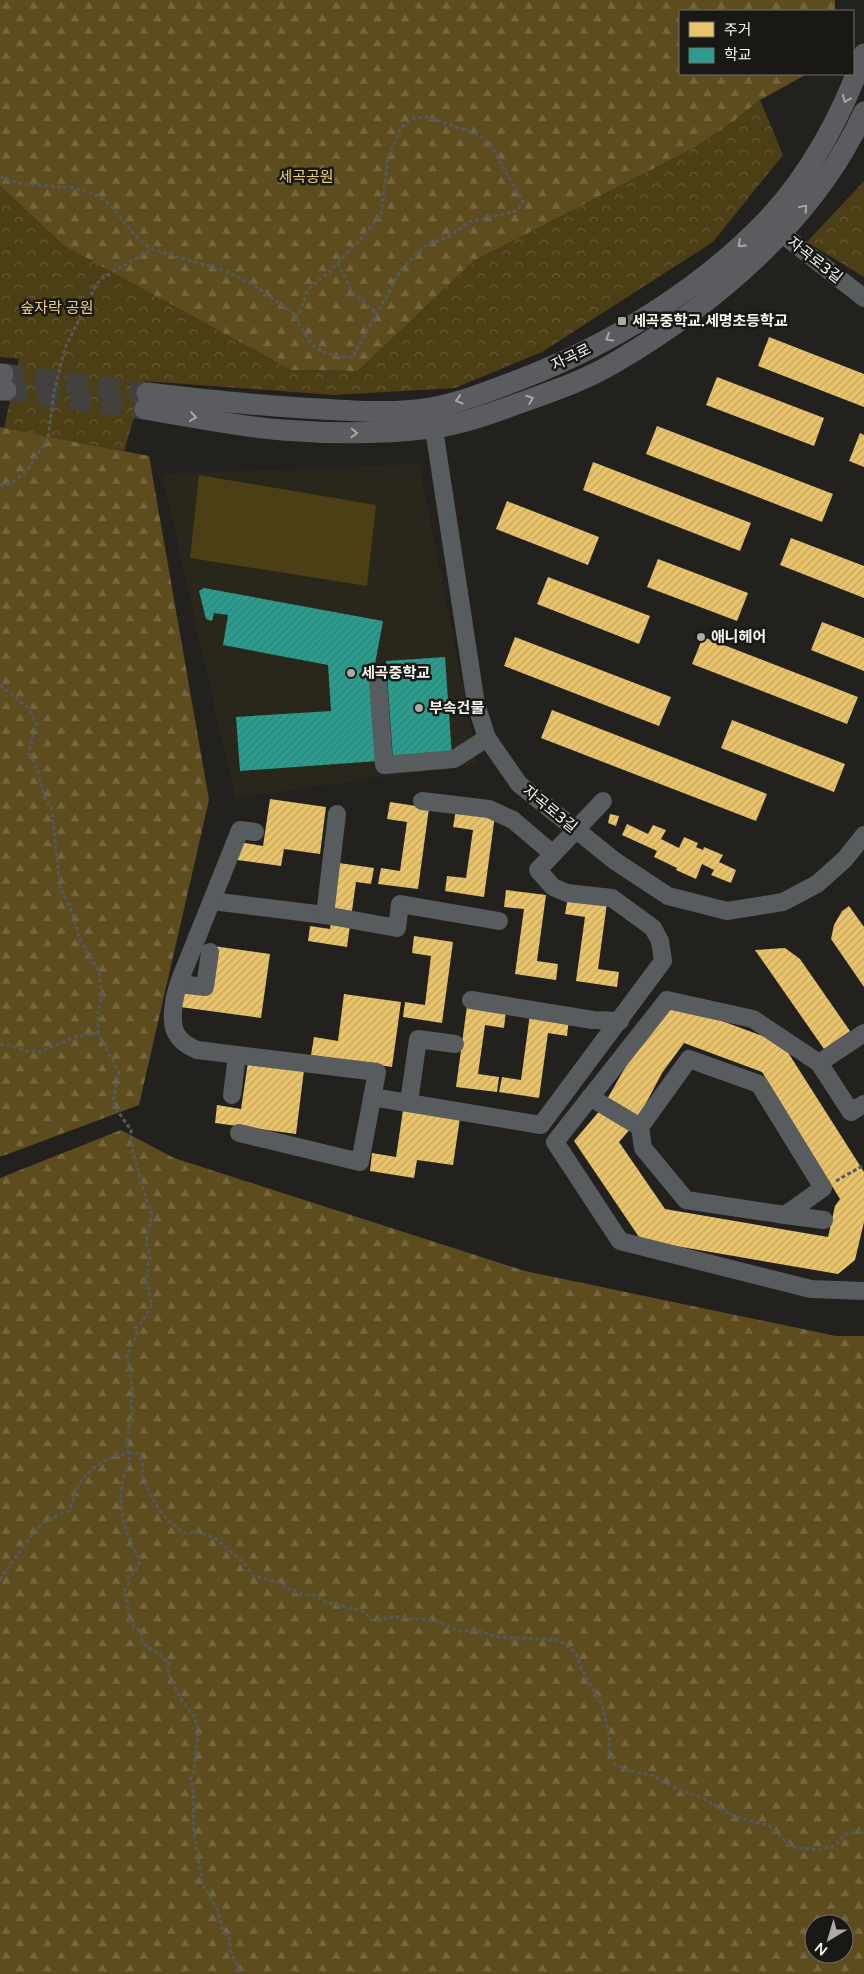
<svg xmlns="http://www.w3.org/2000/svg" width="864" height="1974" font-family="'Varela Round','Noto Sans KR',sans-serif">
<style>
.built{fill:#29261c}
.grass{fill:#4c3e15}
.forest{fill:url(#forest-firs);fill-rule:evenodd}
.park{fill:url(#park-crowns)}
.homes{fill:url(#homes-hatch);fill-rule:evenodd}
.schools{fill:url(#schools-hatch)}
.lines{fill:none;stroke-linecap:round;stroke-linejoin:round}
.major-tunnel{stroke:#42413e;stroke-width:21;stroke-dasharray:21 11;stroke-linecap:butt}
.path{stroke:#575859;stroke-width:3;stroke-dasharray:4 2.5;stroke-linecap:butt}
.minor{stroke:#595c5f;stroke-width:18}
.major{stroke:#5a5c5f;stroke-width:21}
.oneway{stroke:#a8a8a8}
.poi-dot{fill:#acaba8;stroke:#1a1814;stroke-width:2}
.labels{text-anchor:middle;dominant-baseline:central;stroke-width:5;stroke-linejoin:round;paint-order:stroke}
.park-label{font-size:15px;fill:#eacd7c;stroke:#1a1814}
.street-label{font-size:15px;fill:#f6f5f2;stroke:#1a1814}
.poi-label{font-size:15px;font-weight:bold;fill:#f6f5f2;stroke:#1a1814;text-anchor:start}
</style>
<defs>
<pattern id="forest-firs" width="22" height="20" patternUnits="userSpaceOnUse" patternTransform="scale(1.25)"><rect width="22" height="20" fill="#5d4c1e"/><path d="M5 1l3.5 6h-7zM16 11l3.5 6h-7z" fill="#75663f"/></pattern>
<pattern id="park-crowns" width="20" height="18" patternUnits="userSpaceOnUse" patternTransform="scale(1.25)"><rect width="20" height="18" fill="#4c3e15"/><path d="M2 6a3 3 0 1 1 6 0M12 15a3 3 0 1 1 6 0" fill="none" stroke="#665a38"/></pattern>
<pattern id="homes-hatch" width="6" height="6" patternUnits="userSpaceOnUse" patternTransform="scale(1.25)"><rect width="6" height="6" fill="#e9c46a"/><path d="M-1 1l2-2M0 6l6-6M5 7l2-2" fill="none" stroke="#c1a662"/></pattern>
<pattern id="schools-hatch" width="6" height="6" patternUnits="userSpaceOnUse" patternTransform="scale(1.25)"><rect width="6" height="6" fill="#2a9d8f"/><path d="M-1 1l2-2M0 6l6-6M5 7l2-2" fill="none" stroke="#358076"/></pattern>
</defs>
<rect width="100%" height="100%" fill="#22211e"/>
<path class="built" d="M419 464 478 764 235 798 162 474Z"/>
<path class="grass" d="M199 475 376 505 367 586 190 558Z"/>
<g class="forest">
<path d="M0 0H835V11H680V74H807L760 100 734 121 696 147 474 261 358 371 291 370 64 246 0 186Z"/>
<path d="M0 427 149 456 209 800 139 1105 0 1157Z"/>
<path d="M121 1130 174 1158 525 1271 836 1336H864V1974H0V1178ZM814 1924H844V1954H814Z"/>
</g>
<g class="park">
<path d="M760 100 783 155 713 242 542 352 455 388 334 395 145 381 124 451 4 428 19 359 0 357V186L64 246 291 370 358 371 474 261 696 147 734 121Z"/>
<path d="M864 181V277L807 242Z"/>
</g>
<g class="homes">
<path d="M769 337 864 374V407L758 366Z"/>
<path d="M717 377 824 418 814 446 706 405Z"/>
<path d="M657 426 833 494 822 522 646 454Z"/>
<path d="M860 433 864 435V467L849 461Z"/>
<path d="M593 462 751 523 740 551 583 490Z"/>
<path d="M507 501 599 537 588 565 496 529Z"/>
<path d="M791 538 864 566V598L780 565Z"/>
<path d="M658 559 748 593 737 621 647 587Z"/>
<path d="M548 577 650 616 639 644 537 604Z"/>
<path d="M822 622 864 638V671L811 650Z"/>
<path d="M515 637 671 697 659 726 504 666Z"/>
<path d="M703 637 858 697 847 724 692 664Z"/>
<path d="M552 710 767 794 756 821 541 738Z"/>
<path d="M732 720 845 764 834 792 721 748Z"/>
<path d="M270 799 326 807 320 854 284 849 281 866 237 860 239 842 263 846Z"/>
<path d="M390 802 429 808 418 889 378 884 381 868 400 871 407 822 387 819Z"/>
<path d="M456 810 495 815 484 897 445 891 447 876 466 878 473 830 453 827Z"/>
<path d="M610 814 619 816 616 826 608 823Z"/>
<path d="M627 824 648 834 653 825 666 830 661 839 679 848 684 837 698 843 696 847 703 850 704 847 723 855 719 862 736 870 731 883 711 875 714 870 702 864 696 879 676 870 677 868 654 857 657 851 622 835Z"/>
<path d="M339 863 374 868 371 884 356 882 347 947 308 941 310 926 330 929Z"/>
<path d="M506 890 546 895 537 961 558 964 556 980 515 974 524 909 504 907Z"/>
<path d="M568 897 607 903 598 969 619 972 617 987 576 981 585 917 565 914Z"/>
<path d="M849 906 864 927V987L831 939 834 925 842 911Z"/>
<path d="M414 936 453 942 442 1023 403 1017 405 1002 425 1005 431 956 412 953Z"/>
<path d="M213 946 270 954 261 1018 180 1007 183 989 207 992Z"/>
<path d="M785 948 800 959 850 1031 824 1049 755 950Z"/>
<path d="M344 994 401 1002 392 1067 311 1055 314 1037 338 1041Z"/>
<path d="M673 1003 782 1043 864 1172V1222L855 1260 838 1274 641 1240 574 1141 602 1108 634 1052ZM684 1043 762 1072 840 1199 835 1206 828 1237 665 1209 619 1142 636 1122 662 1073Z"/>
<path d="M467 1006 506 1011 504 1028 485 1025 478 1074 499 1077 497 1092 456 1087Z"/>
<path d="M530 1014 569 1019 567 1036 548 1033 539 1098 499 1092 502 1077 521 1080Z"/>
<path d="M248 1062 304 1070 296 1134 215 1123 217 1105 241 1109Z"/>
<path d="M403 1110 460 1118 453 1165 417 1160 414 1178 370 1171 372 1153 396 1157Z"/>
</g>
<g class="schools">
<path d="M204 588 383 621 372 680 378 761 240 771 236 717 331 711 328 665 223 645 228 615 214 613 212 621 206 619 199 591Z"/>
<path d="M445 657 452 756 393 759 386 661Z"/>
</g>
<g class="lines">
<g class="major-tunnel">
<path d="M3 374 147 393"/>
<path d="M6 390 145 409"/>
</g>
<g class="path">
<path d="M0 176C25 191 64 181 94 194 119 205 128 236 152 249L228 272 252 284 293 313C312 347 312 353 352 358L401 270 425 246 450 236 469 222 517 211 523 202 489 142 477 134 427 117 413 118 401 128 388 157 381 215 358 242 329 272 308 289 300 312 295 316"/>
<path d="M338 263 352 292 378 314"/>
<path d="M0 485 12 483 27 471 48 438 54 392 65 348 96 285 101 279 152 249"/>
<path d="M0 685 28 708 37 725 30 746V755L36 765 45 798 52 810 60 887 72 912 80 940 99 971 102 994 98 1012V1033L119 1073 113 1100 114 1106 131 1130V1145L147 1202C156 1214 148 1225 147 1238 146 1244 149 1252 150 1258 146 1266 149 1275 144 1281L148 1287 152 1305 140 1325 135 1328 137 1334 127 1356 134 1397 131 1402 133 1417 129 1425 127 1444 130 1463C112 1492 123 1532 140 1560L135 1573 128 1577 129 1583 123 1593C134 1608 121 1621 142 1632V1644L148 1646 152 1651 159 1653 163 1659 169 1662 168 1673 182 1701 194 1716 197 1725 198 1733 194 1772 190 1777 193 1788 194 1835 203 1885 218 1910 221 1926 230 1941V1950L241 1974"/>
<path d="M0 1044 10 1045 26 1051 41 1052 74 1037 98 1033"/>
<path d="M836 1181 864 1165"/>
<path d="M0 1580 34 1531 47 1520 69 1511C73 1503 74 1493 79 1485 90 1466 116 1450 138 1454 146 1463 140 1472 144 1480 154 1503 162 1518 184 1533L196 1532 214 1537 243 1562 253 1575 280 1583 297 1594 314 1595 326 1602 363 1611 372 1620 397 1617 438 1621 458 1631H479L497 1637 559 1640 576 1653 582 1670 602 1704 609 1735V1753L615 1764 627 1770 653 1776 679 1790 703 1798 733 1816 770 1826 792 1847 818 1850 835 1846 844 1835 864 1830"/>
</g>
<g class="minor">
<path d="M772 226 864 298"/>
<path d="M432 416 476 704 487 738 519 784 615 861 668 896 727 911 783 902 817 884 845 859 864 835"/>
<path d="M378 681 384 765 454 759 487 738"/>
<path d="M422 801 489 809 513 820 553 854"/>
<path d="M212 901 325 915 337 814"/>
<path d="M325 915 397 928 400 904 499 921"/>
<path d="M180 984 205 987 210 952"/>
<path d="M471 1000 593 1020 620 1021"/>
<path d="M689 1059 759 1084 823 1188 785 1215 686 1200 643 1148 640 1127Z"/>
<path d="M819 1063 864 1033"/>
<path d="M232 1095 237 1055"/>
<path d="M372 1097 541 1125 663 961 660 941 653 928 612 898 567 893 553 887 538 870 603 801"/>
<path d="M590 1097 640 1127"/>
<path d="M409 1102 418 1039 455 1044"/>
<path d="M864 1104 851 1112 819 1063 753 1019 667 1000 555 1142 620 1241 811 1289 864 1291"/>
<path d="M239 1133 360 1162 377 1072 197 1050C183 1044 173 1036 173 1020 171 993 187 964 196 940 211 903 225 867 240 830L255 832"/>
<path d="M785 1215 824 1220"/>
</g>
<g class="major">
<path d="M0 374H3"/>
<path d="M0 390H6"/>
<path d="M147 393C205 400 263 406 321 409 357 411 393 414 430 408 460 403 492 390 521 379 610 345 698 291 765 222 810 175 842 115 864 54"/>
<path d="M145 409C190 416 237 427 283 430 332 434 382 434 431 428 459 425 490 414 517 404 550 392 584 381 614 363 715 304 815 220 864 112"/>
</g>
</g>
<defs><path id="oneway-chevron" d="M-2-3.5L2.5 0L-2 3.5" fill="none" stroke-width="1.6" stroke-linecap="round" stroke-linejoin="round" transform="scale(1.25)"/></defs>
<g class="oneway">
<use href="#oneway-chevron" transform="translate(846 99) rotate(113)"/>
<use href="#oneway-chevron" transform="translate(804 208) rotate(-50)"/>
<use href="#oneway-chevron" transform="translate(741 244) rotate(137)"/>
<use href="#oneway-chevron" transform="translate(609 338) rotate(149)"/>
<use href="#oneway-chevron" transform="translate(530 399) rotate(-20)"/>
<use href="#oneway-chevron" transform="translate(459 400) rotate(163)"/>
<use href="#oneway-chevron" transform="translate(193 417) rotate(9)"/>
<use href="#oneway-chevron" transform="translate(354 433) rotate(2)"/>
</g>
<g class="poi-dot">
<rect x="617" y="316" width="10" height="10" rx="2.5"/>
<circle cx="701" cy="637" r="5"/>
<circle cx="351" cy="673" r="5"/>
<circle cx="419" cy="708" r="5"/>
</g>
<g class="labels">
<g class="park-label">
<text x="306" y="177">세곡공원</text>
<text x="57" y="308">숲자락 공원</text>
</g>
<g class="street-label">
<text transform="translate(815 260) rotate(38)">자곡로3길</text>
<text transform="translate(571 357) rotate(-26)">자곡로</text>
<text transform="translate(550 809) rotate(39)">자곡로3길</text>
</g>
<g class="poi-label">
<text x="632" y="321">세곡중학교.세명초등학교</text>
<text x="711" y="637">애니헤어</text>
<text x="361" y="673">세곡중학교</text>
<text x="429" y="708">부속건물</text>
</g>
</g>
<rect x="679" y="10" width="175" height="65" fill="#1a1814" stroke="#72706d"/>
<rect x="689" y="22" width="25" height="15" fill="#e9c46a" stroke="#72706d"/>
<text x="724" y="35" font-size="15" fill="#f6f5f2">주거</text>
<rect x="689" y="48" width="25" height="15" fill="#2a9d8f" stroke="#72706d"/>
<text x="724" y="60" font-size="15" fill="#f6f5f2">학교</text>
<g transform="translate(829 1939) rotate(218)"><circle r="24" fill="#1a1814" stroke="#72706d"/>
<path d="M0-4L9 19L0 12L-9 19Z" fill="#acaba8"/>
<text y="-8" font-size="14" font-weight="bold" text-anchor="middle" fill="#f6f5f2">N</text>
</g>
</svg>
